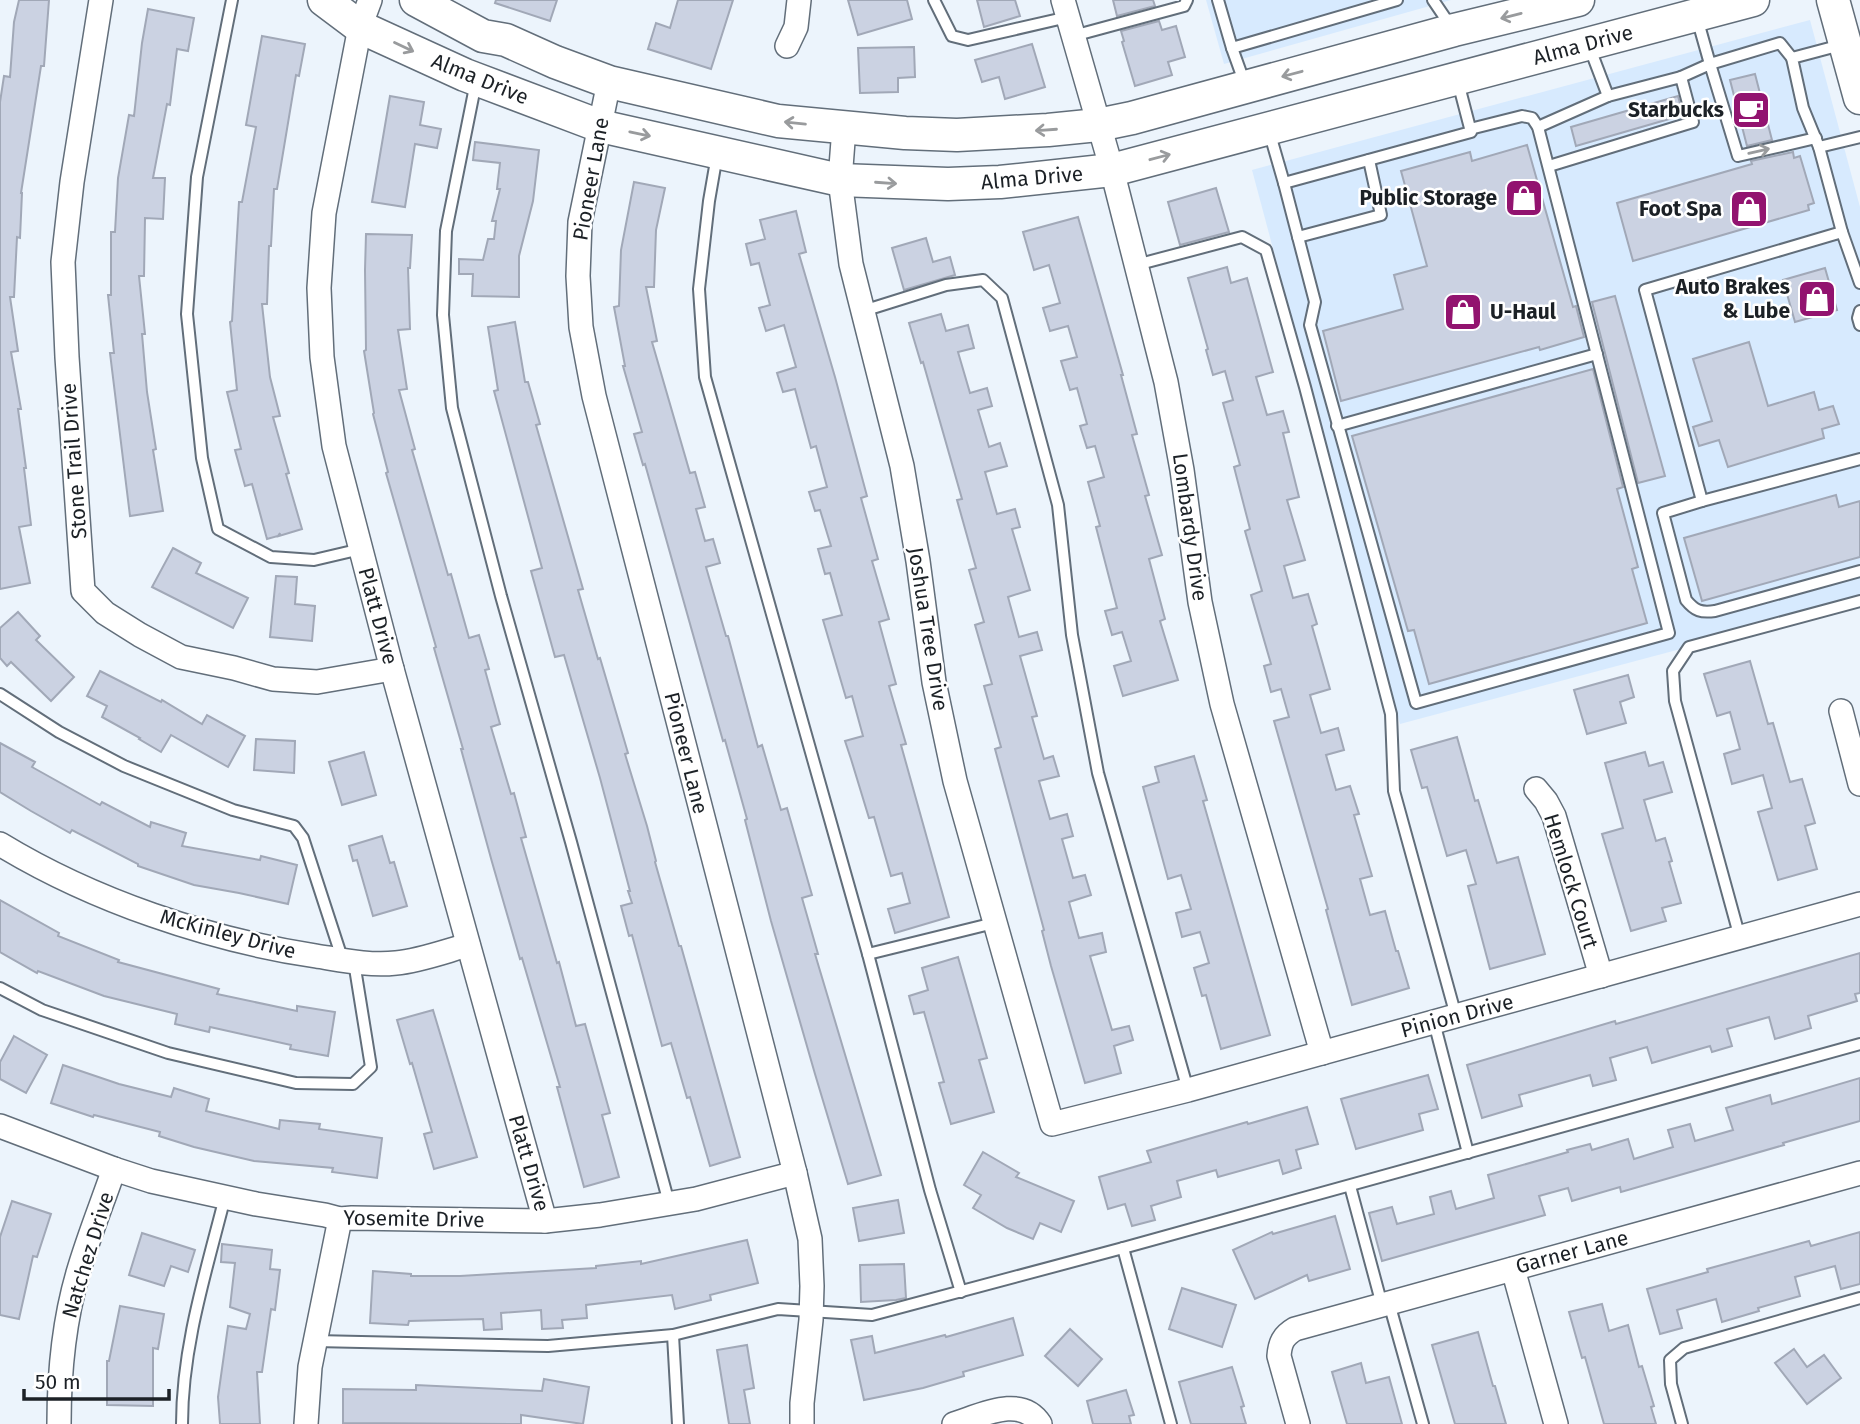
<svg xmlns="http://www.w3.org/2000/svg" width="1860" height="1424" font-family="'Fira Sans',sans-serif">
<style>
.built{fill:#d7eafe}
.building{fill:#cbd2e2;stroke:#a1a8b7;stroke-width:2}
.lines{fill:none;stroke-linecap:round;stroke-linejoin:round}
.service-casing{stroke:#626e7a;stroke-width:14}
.minor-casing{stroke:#626e7a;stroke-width:26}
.secondary-casing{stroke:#626e7a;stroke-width:35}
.service{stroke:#fff;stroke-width:10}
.minor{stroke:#fff;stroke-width:23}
.secondary{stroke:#fff;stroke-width:32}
.oneway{stroke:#999b9d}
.labels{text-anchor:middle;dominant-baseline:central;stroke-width:5;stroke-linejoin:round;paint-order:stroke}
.street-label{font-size:21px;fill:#1c2126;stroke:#fff}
.poi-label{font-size:21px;font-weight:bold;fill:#1c2126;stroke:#fff;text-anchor:end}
</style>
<rect width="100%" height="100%" fill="#ecf4fc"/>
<g class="built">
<path d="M1206 0H1451L1224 64Z"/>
<path d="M1810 20 1860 207V601L1400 724 1252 170Z"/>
</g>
<g class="building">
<path d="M19 0H49L44 66H41L21 193H22L20 238 17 237 14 297H10L18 351 11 352 21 409H18L26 468H24L31 525 19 527 30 583 0 589V102L4 76 10 77 14 22Z"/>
<path d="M496 0H557L550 21 495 3Z"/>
<path d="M678 0H733L711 69 648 49 656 23 670 28Z"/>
<path d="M848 0H907L912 19 858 35Z"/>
<path d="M977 0H1015L1020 16 984 27Z"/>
<path d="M1113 0H1153L1155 6 1117 16Z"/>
<path d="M148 9 194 18 188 51 177 49 170 105 167 104 153 178H165L163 219 145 218 144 276H139L145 334H142L147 392 156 449 153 450 163 511 130 516 110 353H114L108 295H111V232H115L118 178 129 115 134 116 142 43Z"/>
<path d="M1159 21 1162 30 1176 26 1185 57 1168 62 1172 75 1135 86 1122 42 1124 41 1121 31Z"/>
<path d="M262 36 305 44 299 76 296 75 277 189H274L271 246H269L267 304H262L270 377 280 416 273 417 289 473 286 474 302 529 279 536 280 533 278 536 267 539 252 484 245 486 235 450 241 449 227 392 237 390 230 322 232 321 239 202H242L256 127 246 125Z"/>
<path d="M1032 44 1045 87 1005 99 999 77 982 82 975 60Z"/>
<path d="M914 47 915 77 898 78V92L860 93 858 48Z"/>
<path d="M1755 74 1772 140 1747 146 1730 80Z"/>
<path d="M390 96 424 102 420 125 441 129 437 148 415 144 405 207 372 202Z"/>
<path d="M1678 96 1683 115 1576 146 1571 127Z"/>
<path d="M475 142 539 150 533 201 519 256V297L472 296 473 274H459V259L483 260 488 239H494L496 221H492L500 189H497L500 163 473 160Z"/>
<path d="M1527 145 1573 307 1576 306 1584 337 1540 350 1539 347 1341 401 1323 331 1403 309 1394 275 1427 266 1401 171 1470 152 1472 161Z"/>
<path d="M1793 152 1794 158 1800 156 1814 203 1808 205 1809 210 1633 261 1617 203 1752 164 1751 161Z"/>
<path d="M634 182 665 188 656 230 654 287H646L657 341 652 342 690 473 695 472 705 507 696 509 705 541 713 539 720 563 706 567 726 636H728L758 747 762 745 781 810 787 808 812 895 802 898 818 954H815L881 1175 848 1184 815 1074 771 921 745 820 747 819 725 740 723 741 645 464 643 465 634 434 642 432 623 366H625L614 307 619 306 621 250Z"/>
<path d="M1216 188 1229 232 1180 245 1168 202Z"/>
<path d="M796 211 806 252 799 254 835 377 867 496 861 498 878 559 872 561 889 619 879 622 896 684 889 686 906 744 901 745 949 917 895 933 888 909 910 903 902 873 891 876 874 817 869 818 851 759 845 741 863 736 852 696 846 698 823 620 842 615 830 573 825 574 818 549 831 546 820 510 815 511 809 492 827 487 816 446 811 448 795 389 783 392 777 373 796 367 784 325 766 331 759 308 770 305 759 263 751 265 746 244 765 239 760 220Z"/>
<path d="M1078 217 1123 375H1121L1137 434 1132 435 1149 495 1145 496 1162 555 1149 559 1165 619 1160 621 1178 680 1123 696 1114 666 1131 661 1122 632 1112 635 1105 611 1117 608 1096 527 1100 526 1088 482 1104 477 1095 446 1087 448 1080 426 1087 424 1077 388 1070 390 1061 361 1077 357 1068 326 1050 331 1043 308 1060 303 1049 265 1034 270 1023 232Z"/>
<path d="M366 234 412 235 410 268H408L410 329 398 330 407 389 399 390 415 449 412 450 448 575 451 574 469 638 479 635 489 669 485 670 500 724 491 727 511 794 514 793 526 837 521 838 557 963 559 962 576 1026 585 1024 610 1113 602 1115 619 1177 584 1187 557 1087H560L522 958 520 959 492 862 461 749H463L434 648 436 647 386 473 388 472 373 414 374 413 364 351 366 350 365 270Z"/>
<path d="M926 238 933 262 950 257 955 275 904 290 892 248Z"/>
<path d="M1227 267 1231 283 1247 278 1273 372 1256 377 1267 415 1283 411 1289 432 1283 433 1299 497 1287 500 1305 560 1284 566 1293 598 1308 594 1317 624 1312 626 1330 689 1310 695 1321 733 1338 728 1344 750 1326 755 1336 790 1350 786 1359 814 1354 815 1372 876 1360 879 1370 915 1385 911 1396 951H1398L1409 988 1352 1005 1326 910 1328 909 1274 721 1289 717 1281 689 1271 692 1264 666 1271 664 1251 595 1262 591 1245 531 1250 529 1234 467 1240 465 1223 403 1233 400 1225 371 1213 375 1206 350 1208 349 1188 278Z"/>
<path d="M1825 268 1837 310 1795 322 1783 280Z"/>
<path d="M1615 296 1665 476 1638 483 1592 302Z"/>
<path d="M941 314 946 331 968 325 974 348 958 352 970 393 987 388 992 406 978 410 989 447 1000 443 1007 466 985 472 997 514 1015 509 1020 527 1012 529 1030 590 1008 597 1019 637 1037 632 1042 650 1020 656 1037 716 1032 717 1044 759 1053 756 1059 776 1039 781 1050 819 1067 814 1073 836 1062 839 1073 878 1085 875 1091 895 1069 902 1079 938 1102 933 1106 952 1090 956 1112 1030 1129 1026 1133 1040 1114 1046 1121 1073 1085 1083 1051 966 1042 931 1044 930 995 749 1001 747 984 686 992 684 975 625 984 622 969 570 976 568 957 500 962 499 923 362 921 363 909 323Z"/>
<path d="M515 322 525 382H528L540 424 536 425 583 589 578 590 598 659 600 658 628 753 625 754 647 826 656 861 655 862 679 946H681L740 1157 710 1166 690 1097 687 1098 671 1043 662 1046 632 935 629 936 621 906 632 903 628 891H630L600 778 564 655 555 657 531 571 542 568 494 391 498 390 488 327Z"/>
<path d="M1749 342 1768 406 1814 392 1819 410 1833 406 1839 424 1822 429 1824 438 1728 467 1719 440 1699 446 1693 427 1712 421 1693 359Z"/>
<path d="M1593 369 1623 487 1617 489 1638 567 1632 569 1647 623 1429 684 1414 630 1408 631 1352 436Z"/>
<path d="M1836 495 1839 507 1860 501V557L1702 601 1684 538Z"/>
<path d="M173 548 201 563 196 573 248 598 233 628 152 587Z"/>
<path d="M276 576 297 577 295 604 315 606 312 641 270 637Z"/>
<path d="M18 612 40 636 36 640 74 677 51 701 11 662 7 666 0 658V628Z"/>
<path d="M1750 661 1768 724 1773 723 1790 782 1802 779 1815 823 1805 826 1817 869 1778 880 1758 812 1772 808 1763 775 1732 784 1724 754 1740 749 1730 712 1717 716 1704 674Z"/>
<path d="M100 671 161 702 162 700 202 724 207 715 245 736 228 767 171 735 161 752 139 739 140 738 102 717 107 706 87 696Z"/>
<path d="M1628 675 1634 697 1620 702 1626 723 1587 734 1574 690Z"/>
<path d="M1457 737 1475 801 1478 800 1497 863 1518 857 1545 954 1490 969 1468 886 1476 884 1466 850 1447 856 1427 787 1422 788 1411 750Z"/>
<path d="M256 739 295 741 294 773 254 770Z"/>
<path d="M0 743 35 762 32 767 100 805 102 802 150 827 151 822 186 833 182 846 260 860 261 856 297 865 288 904 239 893 194 885 138 866V864L72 830 70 833 31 811 0 792Z"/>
<path d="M364 752 376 795 342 805 329 762Z"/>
<path d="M1645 752 1649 766 1663 762 1672 792 1644 800 1656 841 1665 838 1672 861 1669 862 1681 903 1662 908 1666 921 1631 931 1602 834 1623 828 1605 763Z"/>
<path d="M1194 756 1207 800 1203 801 1270 1035 1221 1049 1206 995 1202 996 1194 968 1209 963 1200 932 1182 937 1176 913 1191 909 1181 875 1168 879 1143 787 1159 782 1155 767Z"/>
<path d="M382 836 390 863 394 862 407 906 373 916 357 860 353 861 349 846Z"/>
<path d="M0 900 59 933 58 936 119 960 118 962 219 989 217 994 297 1011V1006L335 1012 328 1056 290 1049 291 1045 210 1027 209 1032 175 1024 177 1014 104 996 38 971 37 973 0 952Z"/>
<path d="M1860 953V993L1855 994 1857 1001 1808 1016 1811 1028 1775 1039 1769 1017 1727 1029 1732 1046 1712 1052 1710 1046 1652 1063 1647 1047 1610 1058 1616 1080 1593 1086 1590 1075 1519 1095 1522 1106 1482 1118 1467 1065 1615 1021 1616 1024Z"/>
<path d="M958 957 987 1058 979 1060 994 1112 951 1124 939 1083 944 1082 924 1012 914 1014 909 996 928 990 922 968Z"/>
<path d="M433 1010 477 1157 434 1169 424 1134 432 1132 412 1063 410 1064 397 1020Z"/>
<path d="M14 1036 47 1055 26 1093 0 1079V1062Z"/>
<path d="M63 1065 119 1084 171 1097 174 1088 209 1099 206 1111 279 1129 280 1120 320 1124 319 1129 382 1138 377 1178 332 1172 333 1168 254 1161 194 1147 159 1136 160 1132 94 1115 93 1117 51 1103Z"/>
<path d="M1428 1075 1438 1109 1419 1114 1423 1130 1356 1149 1341 1099Z"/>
<path d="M1860 1078V1121L1783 1143 1784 1145 1621 1192 1620 1187 1572 1201 1568 1188 1539 1196 1545 1215 1382 1261 1369 1213 1392 1207 1397 1224 1434 1214 1430 1197 1451 1191 1456 1209 1494 1198 1488 1175 1568 1152 1567 1150 1590 1144 1592 1150 1628 1139 1634 1159 1673 1147 1668 1130 1690 1124 1695 1141 1733 1130 1726 1108 1770 1095 1772 1104Z"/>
<path d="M1307 1107 1318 1144 1296 1150 1301 1168 1283 1174 1279 1160 1218 1177 1216 1170 1177 1181 1181 1197 1151 1206 1155 1220 1132 1226 1125 1204 1108 1209 1099 1177 1151 1162 1147 1151 1247 1122 1248 1124Z"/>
<path d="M983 1152 1019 1173 1016 1177 1074 1201 1061 1232 1040 1223 1033 1239 1007 1228 973 1208 981 1195 964 1185Z"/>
<path d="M898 1200 904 1233 859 1241 853 1208Z"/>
<path d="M12 1201 51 1214 37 1257 33 1256 19 1319 0 1315V1237Z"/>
<path d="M1335 1216 1350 1269 1309 1281 1307 1275 1255 1299 1233 1250 1272 1232 1273 1234Z"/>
<path d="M1860 1232V1284L1841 1289 1835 1266 1795 1277 1800 1296 1758 1308 1759 1311 1722 1322 1716 1299 1677 1310 1682 1328 1660 1334 1647 1289 1708 1272 1707 1269 1809 1241 1811 1246Z"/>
<path d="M142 1233 195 1250 188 1272 171 1266 164 1286 129 1275Z"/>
<path d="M747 1240 758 1283 710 1295 711 1300 675 1309 672 1295 586 1305 587 1318 562 1320 563 1328 542 1329 541 1310 501 1313 502 1329 484 1330 483 1319 409 1321 408 1325 370 1323 373 1271 411 1274V1276H460L596 1268V1266L641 1261V1264Z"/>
<path d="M222 1244 272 1250 270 1269 280 1270 275 1310 271 1309 262 1372H257L260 1424H220L218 1397 228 1326 246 1329 250 1314 230 1307 235 1263 221 1262Z"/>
<path d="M904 1264 906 1298 896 1300 861 1302 860 1265Z"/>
<path d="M1182 1288 1236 1305 1222 1347 1169 1329Z"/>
<path d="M1602 1304 1609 1331 1628 1325 1639 1367 1642 1366 1654 1406 1651 1407 1656 1424H1604L1585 1357 1582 1358 1569 1312Z"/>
<path d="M120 1306 164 1314 158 1349 153 1348V1406L107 1405V1361H109Z"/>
<path d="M1013 1318 1023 1355 963 1372 964 1376 923 1388 864 1400 851 1340 872 1336 875 1353 945 1335 946 1337Z"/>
<path d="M1070 1329 1102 1359 1078 1386 1045 1356Z"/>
<path d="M1478 1332 1493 1386H1495L1506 1424H1455L1432 1345Z"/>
<path d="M747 1345 754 1388 744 1390 750 1424H729L717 1350Z"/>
<path d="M1794 1349 1807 1367 1824 1355 1841 1378 1807 1404 1775 1363Z"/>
<path d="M1361 1363 1366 1383 1389 1377 1402 1424H1347L1332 1372Z"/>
<path d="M1232 1367 1244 1406 1241 1407 1246 1424H1191L1179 1382Z"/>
<path d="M544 1379 589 1387 583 1424 521 1415V1424L343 1423V1389L416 1390V1385L542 1391Z"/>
<path d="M1126 1390 1134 1415 1129 1416 1131 1424H1093L1087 1401Z"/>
</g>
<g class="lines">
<defs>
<g id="service">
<path d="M232 0 197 177 187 314 202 458 218 529 271 557 314 560 361 549"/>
<path d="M934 0 952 36 968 40 1068 17"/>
<path d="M1218 0 1232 48 1397 0"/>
<path d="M1433 0 1452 28"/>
<path d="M1697 18 1710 64 1780 43 1792 58"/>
<path d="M1073 36 1184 6 1187 0"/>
<path d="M1841 45 1792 58 1803 108 1819 147 1842 232"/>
<path d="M1589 46 1608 96"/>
<path d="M1232 48 1245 84"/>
<path d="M1681 77 1710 64 1738 156 1816 138"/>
<path d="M476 82 446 231 443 315 452 408 501 596 571 842 669 1203"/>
<path d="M1538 127 1608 96 1681 77 1693 122 1549 166"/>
<path d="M1269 131 1284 183 1471 132 1458 82"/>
<path d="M1819 147 1860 137"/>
<path d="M717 155 709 201 699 289 705 377 868 954 930 1190 961 1292"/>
<path d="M1284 183 1315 302 1310 325 1416 703 1669 633 1538 127 1532 118 1522 116 1470 129"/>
<path d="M1298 237 1381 215 1369 160"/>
<path d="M1136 265 1242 237 1266 250 1305 387 1391 714 1394 791 1456 1016"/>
<path d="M1860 283 1842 232 1645 290 1702 501 1860 459"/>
<path d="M863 311 946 285 983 280 1002 298 1058 505 1072 635 1098 773 1188 1090"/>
<path d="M1860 311 1858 318 1860 325"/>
<path d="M1337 426 1597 354"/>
<path d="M1702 501 1663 513 1686 600C1695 611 1701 613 1715 611L1860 571"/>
<path d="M0 694 59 732 124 766 233 810 294 826 303 838 343 961"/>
<path d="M1740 938 1675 701 1673 671 1689 647 1860 601"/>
<path d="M868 954 994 923"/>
<path d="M0 988 42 1010 168 1053 296 1083 353 1084 371 1067 354 962"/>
<path d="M1434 1022 1468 1153"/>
<path d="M1350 1186 1382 1305"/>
<path d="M1123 1248 1171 1424"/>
<path d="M1389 1303 1423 1424"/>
<path d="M673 1335 678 1424"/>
<path d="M315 1341 548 1346 673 1335 778 1309 872 1315 1123 1248 1860 1044"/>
<path d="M182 1424C182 1347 206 1272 225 1197"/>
<path d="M1682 1424 1671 1384 1670 1360 1684 1348 1860 1298"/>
</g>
<g id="minor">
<path d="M101 0 72 182 63 262 67 357 83 591 105 613 140 635 181 657 234 668 273 679 317 682 392 669"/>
<path d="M370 0 360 27 324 213 319 288 322 357 334 446 392 669 545 1221"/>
<path d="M1063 0 1112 170 1166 382 1182 470 1200 602 1222 704 1322 1053"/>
<path d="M787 46 796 27 799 0"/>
<path d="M609 82 580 222 578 276 581 327 594 396 795 1173 810 1239 812 1286 811 1320 802 1403V1424"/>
<path d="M844 128 840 180 851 264 902 466 918 561 934 682 955 781 1052 1124 1188 1090 1860 904"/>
<path d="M1841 711 1860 784"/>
<path d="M1536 789 1546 801 1554 816 1601 976"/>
<path d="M0 844C92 900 209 940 316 956 342 960 369 966 396 963 419 961 446 951 468 945"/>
<path d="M0 1126 114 1169 151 1181 256 1204 325 1215 340 1219 352 1218 545 1221 600 1215 696 1199 795 1173"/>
<path d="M1513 1269 1556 1424"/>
<path d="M59 1424C59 1374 64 1321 78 1273 88 1238 102 1204 114 1169"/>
<path d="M306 1424 310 1367 340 1219"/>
<path d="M954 1424C980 1416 1021 1394 1040 1424"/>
<path d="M1298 1424 1279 1356C1280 1343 1283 1336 1295 1329L1860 1173"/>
</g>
<g id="secondary">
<path d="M324 0 360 27 465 75 600 126 840 180 948 184 1000 182 1112 170 1753 0"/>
<path d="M416 0 483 36 506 40 555 62 609 82 778 121 905 133 957 135 1048 130 1098 125 1132 118 1454 30 1578 0"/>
<path d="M1833 0 1860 98"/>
</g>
</defs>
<use href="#service" class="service-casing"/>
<use href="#minor" class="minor-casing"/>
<use href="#secondary" class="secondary-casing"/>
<use href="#service" class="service"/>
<use href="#minor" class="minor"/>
<use href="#secondary" class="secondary"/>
</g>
<defs><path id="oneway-shaft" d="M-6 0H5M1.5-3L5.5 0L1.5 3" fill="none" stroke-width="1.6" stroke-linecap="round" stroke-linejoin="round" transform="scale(1.75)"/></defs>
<g class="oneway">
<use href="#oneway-shaft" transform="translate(1511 16) rotate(166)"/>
<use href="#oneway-shaft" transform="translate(404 47) rotate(25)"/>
<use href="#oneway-shaft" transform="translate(1292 74) rotate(165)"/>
<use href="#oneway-shaft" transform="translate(795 123) rotate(-174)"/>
<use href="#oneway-shaft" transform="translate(1046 130) rotate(176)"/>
<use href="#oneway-shaft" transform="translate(640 134) rotate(12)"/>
<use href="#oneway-shaft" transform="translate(1759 151) rotate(-13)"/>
<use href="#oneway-shaft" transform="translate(1160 157) rotate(-15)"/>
<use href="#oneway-shaft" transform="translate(886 183) rotate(4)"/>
</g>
<defs>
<symbol id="cafe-square" viewBox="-11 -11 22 22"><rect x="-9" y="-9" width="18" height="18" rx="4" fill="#92136f" stroke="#fff"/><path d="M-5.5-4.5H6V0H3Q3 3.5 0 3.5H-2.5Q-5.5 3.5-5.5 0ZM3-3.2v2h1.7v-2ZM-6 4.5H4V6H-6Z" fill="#fff"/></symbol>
<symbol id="shop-square" viewBox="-11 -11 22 22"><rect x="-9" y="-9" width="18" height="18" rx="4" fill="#92136f" stroke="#fff"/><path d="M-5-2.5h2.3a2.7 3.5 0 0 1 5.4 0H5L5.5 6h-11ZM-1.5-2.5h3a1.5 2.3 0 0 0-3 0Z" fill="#fff"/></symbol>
</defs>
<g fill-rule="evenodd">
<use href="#cafe-square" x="1729" y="88" width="44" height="44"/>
<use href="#shop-square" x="1502" y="176" width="44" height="44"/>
<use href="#shop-square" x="1727" y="187" width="44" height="44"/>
<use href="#shop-square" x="1795" y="277" width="44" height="44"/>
<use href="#shop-square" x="1441" y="290" width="44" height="44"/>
</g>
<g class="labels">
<g class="street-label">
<text transform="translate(1583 45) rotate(-15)">Alma Drive</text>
<text transform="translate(480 79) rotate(22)">Alma Drive</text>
<text transform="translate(1032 178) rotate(-5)">Alma Drive</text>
<text transform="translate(591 179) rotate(-80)">Pioneer Lane</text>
<text transform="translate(74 461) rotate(-94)">Stone Trail Drive</text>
<text transform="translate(1190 527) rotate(82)">Lombardy Drive</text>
<text transform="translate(378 616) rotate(75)">Platt Drive</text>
<text transform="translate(928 629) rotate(81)">Joshua Tree Drive</text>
<text transform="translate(686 753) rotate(76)">Pioneer Lane</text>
<text transform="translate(1571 881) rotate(73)">Hemlock Court</text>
<text transform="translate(228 934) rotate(15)">McKinley Drive</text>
<text transform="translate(1457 1016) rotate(-15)">Pinion Drive</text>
<text transform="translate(529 1163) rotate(74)">Platt Drive</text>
<text transform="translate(414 1219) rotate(1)">Yosemite Drive</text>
<text transform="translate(1572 1252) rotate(-15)">Garner Lane</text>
<text transform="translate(88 1255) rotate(-73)">Natchez Drive</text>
</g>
<g class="poi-label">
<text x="1724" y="110">Starbucks</text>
<text x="1497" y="198">Public Storage</text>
<text x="1722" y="209">Foot Spa</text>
<text x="1790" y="287">Auto Brakes<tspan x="1790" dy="24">&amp; Lube</tspan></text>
<text x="1490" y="312" text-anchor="start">U-Haul</text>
</g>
</g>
<path d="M24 1389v10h145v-10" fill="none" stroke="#1c2126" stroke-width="3.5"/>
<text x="35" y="1389" font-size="21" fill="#1c2126" stroke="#ffffff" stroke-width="5" paint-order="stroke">50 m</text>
</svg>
